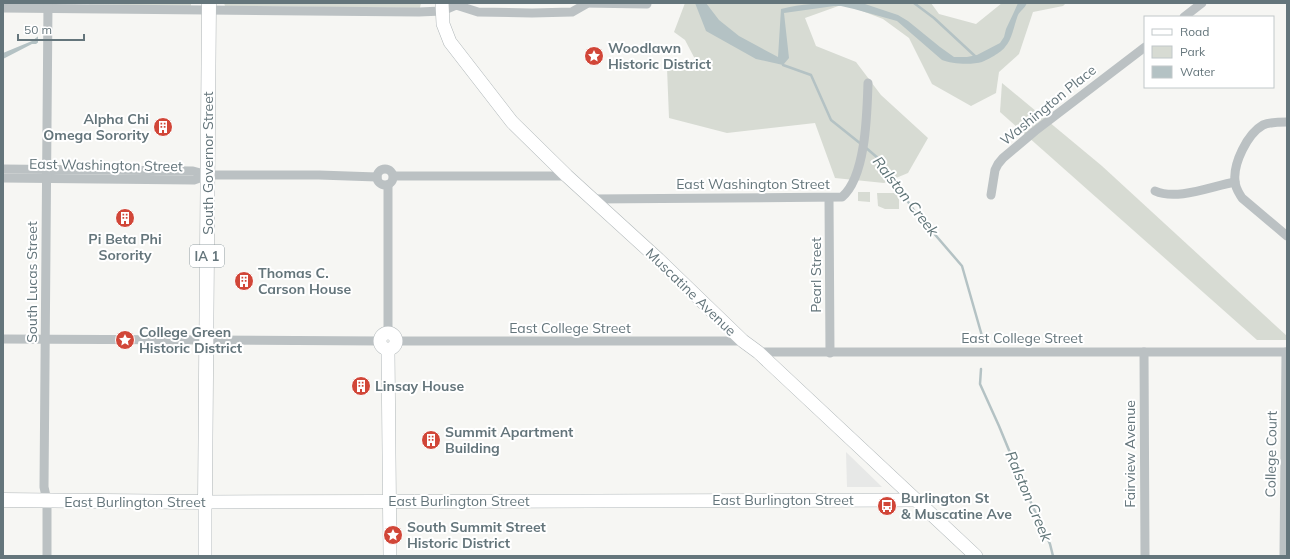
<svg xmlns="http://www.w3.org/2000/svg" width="1290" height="559" font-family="Mulish,sans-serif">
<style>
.built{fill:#e7e8e7}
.green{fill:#d7dbd3}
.water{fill:#b4c2c4}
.pier{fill:#f6f6f3}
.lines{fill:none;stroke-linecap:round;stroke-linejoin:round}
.stream{stroke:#b4c2c4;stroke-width:2.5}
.secondary-casing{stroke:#b0b7b9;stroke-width:14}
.primary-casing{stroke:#afb5b7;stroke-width:15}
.street{stroke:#bbc1c3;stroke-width:9}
.secondary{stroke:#fff;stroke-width:13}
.primary{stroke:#fff;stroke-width:14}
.labels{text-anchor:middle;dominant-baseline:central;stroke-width:4;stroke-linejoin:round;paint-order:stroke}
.shield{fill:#fff;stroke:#929ea3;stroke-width:1}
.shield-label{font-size:13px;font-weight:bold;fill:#64757b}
.poi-label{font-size:14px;font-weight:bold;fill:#64757b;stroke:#fff;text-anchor:start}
.street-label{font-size:14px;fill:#64757b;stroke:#fff}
.water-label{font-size:15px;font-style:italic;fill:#5f7477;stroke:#fff}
</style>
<rect width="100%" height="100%" fill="#f6f6f3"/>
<path class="built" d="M846 452 882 487H847Z"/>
<g class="green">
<path d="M63 3H191V6L64 4Z"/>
<path d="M224 3H421L420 8 225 6Z"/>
<path d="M685 3H931L939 14 976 24 1002 3H1066L1063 6 1033 12 1019 54 999 72 996 93 971 106 932 84 909 38 883 19 844 4 805 18 816 46 856 62 881 95 928 138 908 173 884 183 835 178 815 123 727 133 669 118 667 68 696 61 685 40 674 32Z"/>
<path d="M1002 83 1102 166 1287 336V340H1257L1000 112Z"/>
<path d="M858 192H870V202L858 201Z"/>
<path d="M877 193H899V209H885L878 206Z"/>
</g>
<g class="water">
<path d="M81 3H89L36 44H32L3 59V53L32 41Z"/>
<path d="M695 3H706L719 20 739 36 778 57 781 9C807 2 833 3 860 3L865 4 898 15 908 21 940 47 954 57H967L977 55 1000 43 1004 37 1006 29 1014 12 1018 3H1027C1025 8 1020 11 1018 15 1014 25 1012 40 1005 47 1002 52 987 60 982 62 972 65 951 64 942 60L897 21 854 9 841 6H834L784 13 789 58 783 65 756 59 706 31Z"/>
</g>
<path class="pier" d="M78 3H91L38 45V34Z"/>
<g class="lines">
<g class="stream">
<path d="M914 3 934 18 976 57"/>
<path d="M783 64V65L811 75 831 120 861 144"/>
<path d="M865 147 879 159 913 209 962 266 982 336"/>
<path d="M981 369 980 384 999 426 1027 494 1050 544 1053 556"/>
</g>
<defs>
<g id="secondary">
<path d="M442 3 443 24 450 42 512 122 567 176 658 259 743 341 758 352 976 556"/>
<circle cx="388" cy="341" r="8"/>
<path d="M388 350 390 556"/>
<path d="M205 556V502L915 500"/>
</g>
<path id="primary" d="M3 500 205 502 209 3"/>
</defs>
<use href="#secondary" class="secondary-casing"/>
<use href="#primary" class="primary-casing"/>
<g class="street">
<path d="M582 3 647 4"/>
<path d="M3 8 419 12 442 11 456 5 478 12 532 13 572 12 586 4"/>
<path d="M1184 17 1202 3"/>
<path d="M1287 122C1279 122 1270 122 1263 125 1247 134 1233 164 1235 181 1235 188 1239 193 1242 198L1287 236"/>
<circle cx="385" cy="177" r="8"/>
<path d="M3 169 193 171 208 175H319L377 177"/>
<path d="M394 176H567"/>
<path d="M3 178 194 180 208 175"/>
<path d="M388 185V333"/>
<path d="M1155 191C1177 201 1212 186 1235 182"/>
<path d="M991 195 995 170 998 164 1003 158 1035 131 1145 47"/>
<path d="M829 198 830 353"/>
<path d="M593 199 842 197C866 177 867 113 868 83"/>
<path d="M3 339 380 341"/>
<path d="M397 341H743"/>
<path d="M758 352H1287"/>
<path d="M1144 352 1145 556"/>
<path d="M47 556V501L44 487 48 4"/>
<path d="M1284 556 1286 352"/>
</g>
<use href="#secondary" class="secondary"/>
<use href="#primary" class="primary"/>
</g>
<defs>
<symbol id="sight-disc" viewBox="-11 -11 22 22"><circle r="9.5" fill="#d14638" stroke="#fff"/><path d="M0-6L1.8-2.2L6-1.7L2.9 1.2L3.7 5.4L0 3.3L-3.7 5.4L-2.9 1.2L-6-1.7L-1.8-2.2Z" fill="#fff"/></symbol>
<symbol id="building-disc" viewBox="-11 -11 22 22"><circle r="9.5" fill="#d14638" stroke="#fff"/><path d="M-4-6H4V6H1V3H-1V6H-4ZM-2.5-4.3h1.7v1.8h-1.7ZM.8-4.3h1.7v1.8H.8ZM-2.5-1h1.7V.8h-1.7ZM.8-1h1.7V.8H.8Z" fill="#fff"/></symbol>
<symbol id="bus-disc" viewBox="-11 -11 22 22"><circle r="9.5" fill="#d14638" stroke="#fff"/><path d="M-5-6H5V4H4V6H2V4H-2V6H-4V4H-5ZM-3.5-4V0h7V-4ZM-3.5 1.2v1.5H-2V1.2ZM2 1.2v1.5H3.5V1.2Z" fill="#fff"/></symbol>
</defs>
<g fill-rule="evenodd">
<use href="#sight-disc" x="583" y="45" width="22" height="22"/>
<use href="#building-disc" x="152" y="116" width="22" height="22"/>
<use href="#building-disc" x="114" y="207" width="22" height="22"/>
<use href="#building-disc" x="233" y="270" width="22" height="22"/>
<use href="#sight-disc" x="114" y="329" width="22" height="22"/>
<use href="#building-disc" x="350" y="375" width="22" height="22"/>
<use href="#building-disc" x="420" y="429" width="22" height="22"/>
<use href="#bus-disc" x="876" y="495" width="22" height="22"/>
<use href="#sight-disc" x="382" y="524" width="22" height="22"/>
</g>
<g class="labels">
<rect class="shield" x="190" y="245" width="34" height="22" rx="3"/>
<g class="shield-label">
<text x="207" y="256">IA 1</text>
</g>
<g class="poi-label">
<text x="608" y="48">Woodlawn<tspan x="608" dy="16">Historic District</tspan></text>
<text x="149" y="119" text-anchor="end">Alpha Chi<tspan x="149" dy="16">Omega Sorority</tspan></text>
<text x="125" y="239" text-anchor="middle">Pi Beta Phi<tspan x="125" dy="16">Sorority</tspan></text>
<text x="258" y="273">Thomas C.<tspan x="258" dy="16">Carson House</tspan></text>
<text x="139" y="332">College Green<tspan x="139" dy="16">Historic District</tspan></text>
<text x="375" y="386">Linsay House</text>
<text x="445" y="432">Summit Apartment<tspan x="445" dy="16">Building</tspan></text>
<text x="901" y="498">Burlington St<tspan x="901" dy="16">&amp; Muscatine Ave</tspan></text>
<text x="407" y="527">South Summit Street<tspan x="407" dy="16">Historic District</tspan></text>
</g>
<g class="street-label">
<text transform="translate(1048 105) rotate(-39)">Washington Place</text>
<text transform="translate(208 163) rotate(-90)">South Governor Street</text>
<text transform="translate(106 165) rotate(1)">East Washington Street</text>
<text x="753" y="184">East Washington Street</text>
<text transform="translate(816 275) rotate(-90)">Pearl Street</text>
<text transform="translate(32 282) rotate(-90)">South Lucas Street</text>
<text transform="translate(691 292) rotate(44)">Muscatine Avenue</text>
<text x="570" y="328">East College Street</text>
<text x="1022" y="338">East College Street</text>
<text transform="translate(1130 454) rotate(-90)">Fairview Avenue</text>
<text transform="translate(1271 454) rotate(-89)">College Court</text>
<text x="783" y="500">East Burlington Street</text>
<text x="459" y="501">East Burlington Street</text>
<text x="135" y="502">East Burlington Street</text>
</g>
<g class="water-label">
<text transform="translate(906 196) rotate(52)">Ralston Creek</text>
<text transform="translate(1029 496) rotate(67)">Ralston Creek</text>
</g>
</g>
<rect width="1290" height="559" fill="none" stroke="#64757b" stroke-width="8"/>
<rect x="1144" y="16" width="130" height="72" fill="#ffffff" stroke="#c1c8ca"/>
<rect x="1152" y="29" width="20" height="6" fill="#ffffff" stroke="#c1c8ca"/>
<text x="1180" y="36" font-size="12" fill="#64757b">Road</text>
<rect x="1152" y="46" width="20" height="12" fill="#d7dbd3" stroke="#c1c8ca"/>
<text x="1180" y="56" font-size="12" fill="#64757b">Park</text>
<rect x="1152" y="66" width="20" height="12" fill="#b4c2c4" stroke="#c1c8ca"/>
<text x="1180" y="76" font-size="12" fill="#64757b">Water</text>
<path d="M18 34v6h66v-6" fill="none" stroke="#64757b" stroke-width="2"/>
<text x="24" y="34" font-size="12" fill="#64757b" stroke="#ffffff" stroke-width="3" paint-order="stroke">50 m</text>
</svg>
